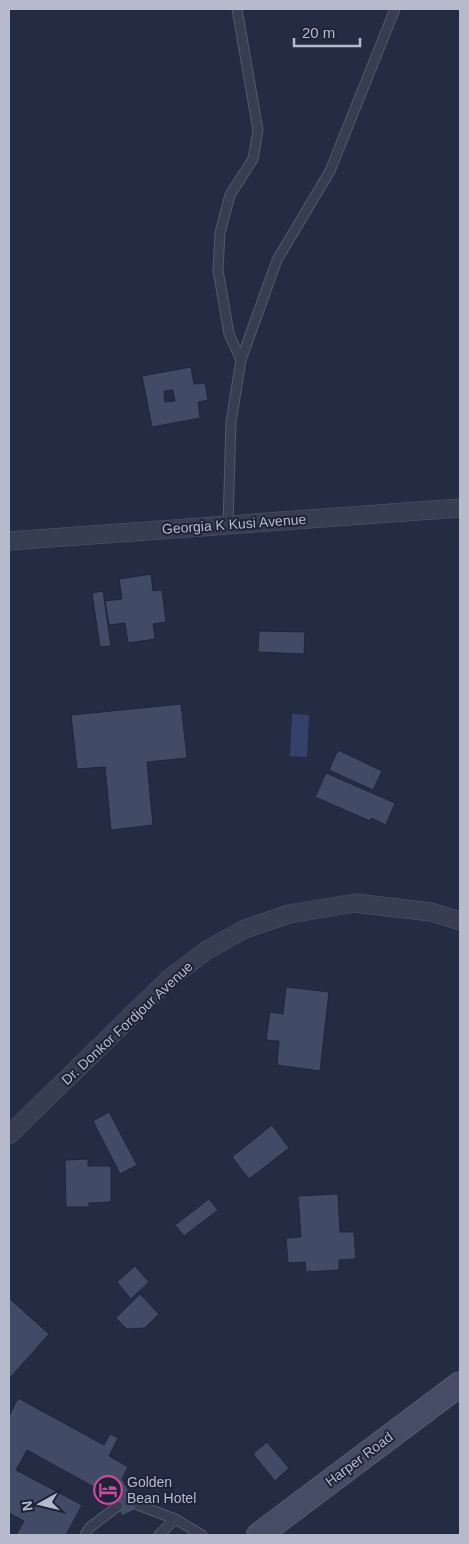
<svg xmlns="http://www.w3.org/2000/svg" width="469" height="1544" font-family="Arial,sans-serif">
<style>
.water{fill:#344169}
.building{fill:#424b65;stroke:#1f253a;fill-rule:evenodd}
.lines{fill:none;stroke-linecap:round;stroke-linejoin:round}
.lane-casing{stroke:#53596d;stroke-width:11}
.street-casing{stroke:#53596d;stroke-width:19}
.secondary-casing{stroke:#53596d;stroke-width:26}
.lane{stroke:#383e52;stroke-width:9}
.street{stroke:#383e52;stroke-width:18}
.secondary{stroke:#464c66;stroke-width:24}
.labels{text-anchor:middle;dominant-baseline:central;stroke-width:4;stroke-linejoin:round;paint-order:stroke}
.street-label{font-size:14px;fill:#b5bacc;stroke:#1d2338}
.poi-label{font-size:14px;fill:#b5bacc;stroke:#1d2338;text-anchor:start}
</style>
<rect width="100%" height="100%" fill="#242c43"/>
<path class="water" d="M292 714 309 715 307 757 290 756Z"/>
<g class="building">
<path d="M191 367 194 384 205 383 208 400 198 402 200 418 152 427 142 376ZM173 390 175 401 165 402 164 391Z"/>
<path d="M151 574 153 591 162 590 166 622 153 624 155 639 128 643 125 623 109 625 105 601 122 599 119 579Z"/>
<path d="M103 591 111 646 100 647 92 593Z"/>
<path d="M259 631 305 632 304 654 258 652Z"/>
<path d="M181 704 187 758 147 762 153 825 111 830 105 767 77 769 71 715Z"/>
<path d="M338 750 382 771 373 790 329 770Z"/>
<path d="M326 773 395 803 386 825 371 818 370 821 315 797Z"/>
<path d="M286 987 329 992 320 1071 277 1065 279 1041 266 1040 270 1012 283 1014Z"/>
<path d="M109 1112 137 1165 120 1174 93 1121Z"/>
<path d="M272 1125 289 1148 249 1179 232 1157Z"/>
<path d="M88 1159V1166H111V1202L89 1203V1207H66L65 1160Z"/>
<path d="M338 1194 340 1232H354L356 1259 339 1260V1270L306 1272 305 1262 288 1263 286 1238 301 1237 298 1196Z"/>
<path d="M209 1199 218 1210 184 1236 175 1225Z"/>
<path d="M135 1266 149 1282 131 1299 117 1282Z"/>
<path d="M140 1294 159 1314 145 1328 127 1329 116 1318Z"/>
<path d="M9 1298 49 1334 9 1379Z"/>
<path d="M18 1398 104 1445 110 1434 118 1438 109 1456 128 1467 122 1479 139 1508 122 1516 112 1497 27 1450 16 1470 82 1505 66 1535H16L24 1521 9 1513V1416Z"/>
<path d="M267 1442 289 1468 275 1481 253 1454Z"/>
</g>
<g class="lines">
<defs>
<g id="lane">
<path d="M237 9 258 130 253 159 230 195 220 233 218 270 229 334 241 360"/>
<path d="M228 524 231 422 241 360 277 260 330 171 395 9"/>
<path d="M138 1505 175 1519 202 1535"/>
<path d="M85 1535 89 1528 118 1506"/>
<path d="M159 1535 175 1519"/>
</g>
<g id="street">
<path d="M9 541 460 508"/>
<path d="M9 1135 169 979 207 950 245 929 289 914 355 903 431 912 460 921"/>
</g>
<path id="secondary" d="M259 1535 460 1384"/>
</defs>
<use href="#lane" class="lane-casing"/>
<use href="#street" class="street-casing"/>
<use href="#secondary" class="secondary-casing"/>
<use href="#lane" class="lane"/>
<use href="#street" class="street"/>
<use href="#secondary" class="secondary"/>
</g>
<defs>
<symbol id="hotel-ring" viewBox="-11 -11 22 22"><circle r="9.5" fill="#1d2338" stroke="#d1479c" stroke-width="1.5"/><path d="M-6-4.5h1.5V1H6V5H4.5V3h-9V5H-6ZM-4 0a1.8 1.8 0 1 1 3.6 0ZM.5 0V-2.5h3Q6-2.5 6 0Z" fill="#d1479c"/></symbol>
</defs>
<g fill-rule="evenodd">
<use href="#hotel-ring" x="92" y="1474" width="32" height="32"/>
</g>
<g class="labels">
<g class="street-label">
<text transform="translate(234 524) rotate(-4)">Georgia K Kusi Avenue</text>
<text transform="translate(127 1023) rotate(-43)">Dr. Donkor Fordjour Avenue</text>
<text transform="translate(359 1459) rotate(-37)">Harper Road</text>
</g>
<g class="poi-label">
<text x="127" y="1482">Golden<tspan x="127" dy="16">Bean Hotel</tspan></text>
</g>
</g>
<rect width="469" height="1544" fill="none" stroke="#b5bacc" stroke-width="20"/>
<g transform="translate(40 1504) rotate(262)" stroke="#1d2338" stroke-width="4" paint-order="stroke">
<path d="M0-4L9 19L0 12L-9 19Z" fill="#b5bacc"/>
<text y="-8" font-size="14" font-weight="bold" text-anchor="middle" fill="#b5bacc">N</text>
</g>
<path d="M294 38v8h66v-8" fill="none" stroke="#b5bacc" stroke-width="2.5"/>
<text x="302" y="38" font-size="15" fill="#b5bacc" stroke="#1d2338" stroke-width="4" paint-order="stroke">20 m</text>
</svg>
